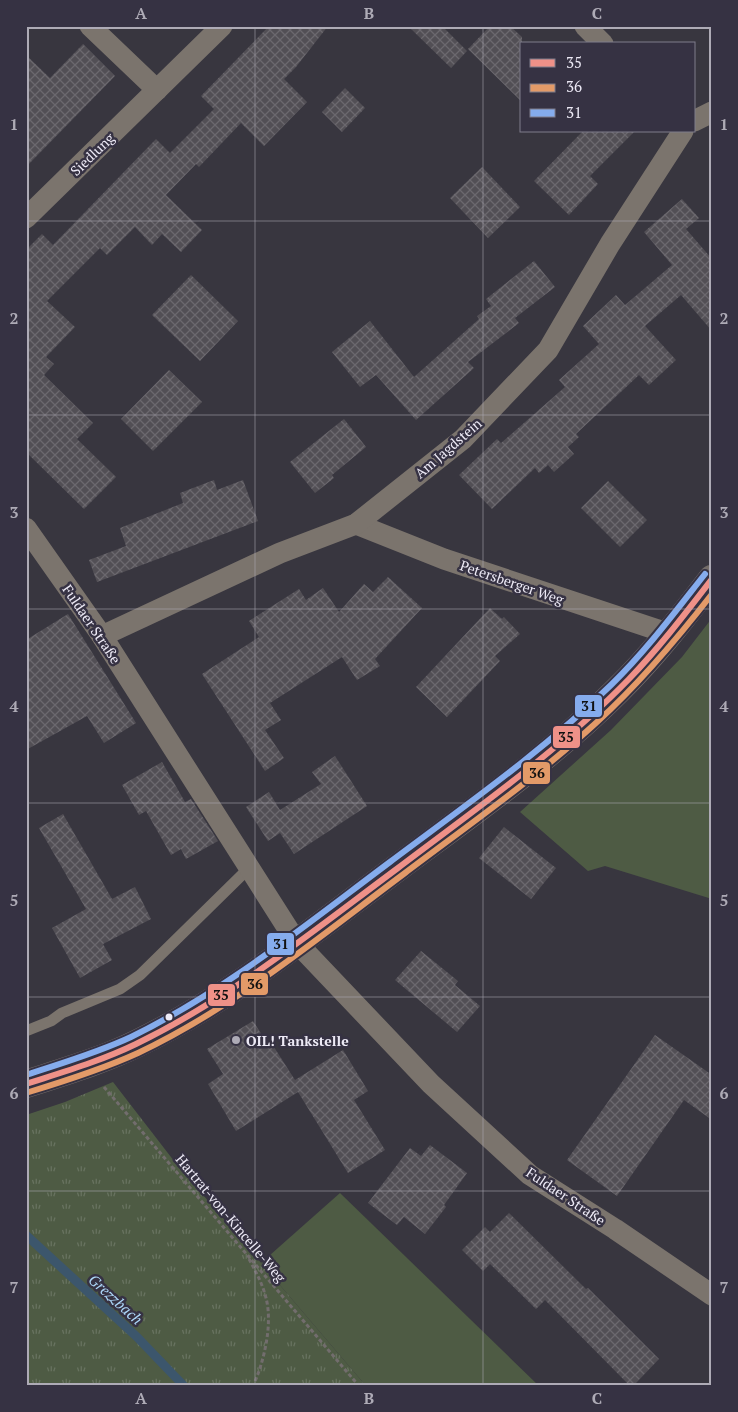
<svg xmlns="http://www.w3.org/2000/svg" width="738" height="1412" font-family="'PT Serif',serif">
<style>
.green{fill:#4e5b44}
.park{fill:url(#park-tufts)}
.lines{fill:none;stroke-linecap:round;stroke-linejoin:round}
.stream{stroke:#3c566c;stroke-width:9}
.building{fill:url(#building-cross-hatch)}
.path{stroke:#726d6d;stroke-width:3;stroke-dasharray:4 2.5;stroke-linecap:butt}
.service{stroke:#7b746d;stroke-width:11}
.minor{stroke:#7b746d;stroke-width:21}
.secondary{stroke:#746d69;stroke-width:28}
.bus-1-casing{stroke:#363243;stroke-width:10}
.bus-2-casing{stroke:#363243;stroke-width:10}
.bus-3-casing{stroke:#363243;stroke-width:10}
.bus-1{stroke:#ef9188;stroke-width:6}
.bus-2{stroke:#e39a68;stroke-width:6}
.bus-3{stroke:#85aced;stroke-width:6}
.grid{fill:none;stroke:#aeabb6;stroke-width:1;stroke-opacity:0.55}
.bus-dot{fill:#edeaf6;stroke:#363243;stroke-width:2}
.poi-dot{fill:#aeabb6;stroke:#363243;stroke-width:2}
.labels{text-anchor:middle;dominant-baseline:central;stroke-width:5;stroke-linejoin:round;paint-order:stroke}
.street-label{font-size:14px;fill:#edeaf6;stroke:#363243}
.poi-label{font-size:14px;font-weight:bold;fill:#edeaf6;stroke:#363243;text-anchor:start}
.water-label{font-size:15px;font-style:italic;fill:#acd6f8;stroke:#363243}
.line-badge{stroke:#363243;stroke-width:2}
.pale-badge-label{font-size:14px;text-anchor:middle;font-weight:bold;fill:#111}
.neatline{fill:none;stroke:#aeabb6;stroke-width:2}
.grid-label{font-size:16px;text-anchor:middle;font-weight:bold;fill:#aeabb6}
</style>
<defs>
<pattern id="park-tufts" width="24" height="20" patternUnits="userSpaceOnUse" patternTransform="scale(1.25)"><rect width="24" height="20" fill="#4e5b44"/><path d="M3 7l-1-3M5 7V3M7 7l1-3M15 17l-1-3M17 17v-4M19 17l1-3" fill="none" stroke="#687360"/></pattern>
<pattern id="building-cross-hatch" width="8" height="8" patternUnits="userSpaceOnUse" patternTransform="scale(1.25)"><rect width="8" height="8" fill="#524f55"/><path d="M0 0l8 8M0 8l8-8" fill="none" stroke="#6b686e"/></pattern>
</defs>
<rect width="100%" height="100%" fill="#38363f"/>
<g class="green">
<path d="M712 618V899L605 866 588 871 520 812 611 730 682 657Z"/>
<path d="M340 1193 539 1386H366L261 1263Z"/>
</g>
<path class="park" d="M113 1082 174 1161 366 1386H26V1115L65 1102Z"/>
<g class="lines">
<path class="stream" d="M26 1235 137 1337 184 1386"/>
</g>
<g class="building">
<path d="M269 26H328L296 67 284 79 307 102 264 146 241 123 199 167 196 164 166 195 202 230 181 252 162 234 152 245 135 227 107 255 100 248 47 301 75 327 46 357 54 364 44 375 93 423 77 439 116 477 84 509 26 452V250L42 234 53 245 156 139 170 153 214 109 201 96Z"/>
<path d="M408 26H442L467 51 451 68Z"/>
<path d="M490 26H510L522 37V102L468 49Z"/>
<path d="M83 44 115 76 26 167V55L50 78Z"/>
<path d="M345 88 365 108 342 132 322 112Z"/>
<path d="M583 131H635L590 176 598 184 569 215 534 181Z"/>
<path d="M482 167 520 207 488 238 450 198Z"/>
<path d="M682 199 699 218 686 229 712 259V331L681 295 645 326 676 360 649 385 639 375 576 434 579 437 568 447 574 454 554 472 548 465 539 473 535 468 492 509 459 475 497 439 501 443 565 387 559 380 599 344 583 326 616 295 625 305 672 265 644 232Z"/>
<path d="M534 261 555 287 515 318 519 323 468 362 474 368 416 420 376 375 360 387 332 352 370 321 414 377 479 319 477 316 491 306 486 299Z"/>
<path d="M191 275 238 321 200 361 152 315Z"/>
<path d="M169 370 202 402 153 451 121 419Z"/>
<path d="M344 419 366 447 332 475 334 478 315 493 290 462Z"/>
<path d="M214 480 217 490 243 480 258 521 97 582 89 560 126 546 120 528 183 503 180 493Z"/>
<path d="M608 481 647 520 620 547 581 508Z"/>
<path d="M388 577 422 608 375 659 380 666 357 680 342 657 270 703 281 720 265 730 284 758 265 771 202 674 259 637 249 621 299 589 306 600 323 588 339 612 364 584 373 592Z"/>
<path d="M490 608 502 619 504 617 520 634 495 656 500 661 447 717 416 687Z"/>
<path d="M68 614 136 723 104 743 87 716 26 750V640Z"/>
<path d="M335 756 367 806 294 854 280 833 268 841 246 807 269 792 280 810 321 784 312 772Z"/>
<path d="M162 762 185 802 191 799 218 841 186 859 181 849 171 855 146 811 139 815 122 785Z"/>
<path d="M63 814 112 899 135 887 151 919 103 944 112 960 80 978 52 928 86 909 39 828Z"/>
<path d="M504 827 556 868 531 899 479 858Z"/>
<path d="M421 951 458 981 455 985 480 1006 457 1032 395 980Z"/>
<path d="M253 1021 269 1046 272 1044 295 1080 343 1050 368 1091 354 1100 385 1150 348 1173 298 1092 236 1131 208 1084 223 1074 207 1049Z"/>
<path d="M655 1035 712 1075V1120L684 1100 617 1196 567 1160Z"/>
<path d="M430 1145 467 1173 444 1205 446 1207 425 1234 404 1217 397 1225 368 1203 410 1148 421 1156Z"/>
<path d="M509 1213 586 1289 588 1288 659 1359 633 1386H630L545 1300 536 1309 490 1264 483 1271 462 1250 485 1227 490 1232Z"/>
</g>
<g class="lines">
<g class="path">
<path d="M104 1087 359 1386"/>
<path d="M249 1259C256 1272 263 1285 266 1298 273 1324 264 1362 253 1386"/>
</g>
<path class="service" d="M26 1031 51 1021 62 1013 120 989 140 975 249 868"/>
<g class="minor">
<path d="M90 26 157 90"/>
<path d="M585 26 603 44"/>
<path d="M694 121 712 112"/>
<path d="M26 218 222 26"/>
<path d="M356 524 444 559 670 634"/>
<path d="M26 528 102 636 297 943 431 1084 530 1175 615 1229 712 1295"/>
<path d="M102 636 280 553 356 524 463 439 548 350 610 244 683 131"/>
</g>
<path class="secondary" d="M26 1084C63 1072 101 1061 136 1044 232 998 316 928 401 865 475 810 552 756 617 691 652 657 682 618 712 579"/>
<defs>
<path id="bus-1" d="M26 1084C63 1072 101 1061 136 1044 231 998 313 931 398 868 477 808 559 751 629 679 659 648 685 614 712 579"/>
<path id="bus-2" d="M29 1092C65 1081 103 1069 138 1053 235 1007 319 937 405 873 470 824 537 777 597 722 640 683 677 639 712 594"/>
<path id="bus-3" d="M26 1075C62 1063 97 1053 131 1037 225 991 307 924 390 862 466 805 543 751 611 685 646 651 675 612 705 574"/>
</defs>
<use href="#bus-1" class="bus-1-casing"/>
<use href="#bus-2" class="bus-2-casing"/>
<use href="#bus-3" class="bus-3-casing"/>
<use href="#bus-1" class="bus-1"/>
<use href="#bus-2" class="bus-2"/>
<use href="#bus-3" class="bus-3"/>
</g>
<path class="grid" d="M255 26V1386M483 26V1386M26 221H712M26 415H712M26 609H712M26 803H712M26 997H712M26 1191H712"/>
<circle class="bus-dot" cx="169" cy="1017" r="4.5"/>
<circle class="poi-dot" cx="236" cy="1040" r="5"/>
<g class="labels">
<g class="street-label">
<text transform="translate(92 154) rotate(-44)">Siedlung</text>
<text transform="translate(448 448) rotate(-41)">Am Jagdstein</text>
<text transform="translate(512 582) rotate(19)">Petersberger Weg</text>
<text transform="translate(92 624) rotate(56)">Fuldaer Straße</text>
<text transform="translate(566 1196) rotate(34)">Fuldaer Straße</text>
<text transform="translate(231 1218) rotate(50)">Hartrat-von-Kincelle-Weg</text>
</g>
<g class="poi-label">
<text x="246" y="1040">OIL! Tankstelle</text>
</g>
<g class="water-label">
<text transform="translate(116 1299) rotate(42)">Grezzbach</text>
</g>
</g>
<g class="line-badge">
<rect x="574" y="694" width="29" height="24" rx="5" fill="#85aced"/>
<rect x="552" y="725" width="29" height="24" rx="5" fill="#ef9188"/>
<rect x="522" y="761" width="29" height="24" rx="5" fill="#e39a68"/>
<rect x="266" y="932" width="29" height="24" rx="5" fill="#85aced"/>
<rect x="240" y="972" width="29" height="24" rx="5" fill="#e39a68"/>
<rect x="207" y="983" width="29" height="24" rx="5" fill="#ef9188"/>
</g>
<g class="pale-badge-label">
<text x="589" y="711">31</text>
<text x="566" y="742">35</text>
<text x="537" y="778">36</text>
<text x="281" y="949">31</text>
<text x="255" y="989">36</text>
<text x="221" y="1000">35</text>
</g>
<rect width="738" height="1412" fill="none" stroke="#363243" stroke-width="55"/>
<rect x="520" y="42" width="175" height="90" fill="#363243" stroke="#7f7c8b"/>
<rect x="530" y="59" width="25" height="8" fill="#ef9188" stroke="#7f7c8b"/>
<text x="566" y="68" font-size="15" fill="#edeaf6">35</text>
<rect x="530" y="84" width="25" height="8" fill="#e39a68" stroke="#7f7c8b"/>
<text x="566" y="92" font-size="15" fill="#edeaf6">36</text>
<rect x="530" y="109" width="25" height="8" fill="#85aced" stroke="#7f7c8b"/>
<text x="566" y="118" font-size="15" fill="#edeaf6">31</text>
<rect x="28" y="28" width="682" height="1356" class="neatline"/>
<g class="grid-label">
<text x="141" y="19">A</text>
<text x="369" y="19">B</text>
<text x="597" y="19">C</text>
<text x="14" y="130">1</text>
<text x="724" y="130">1</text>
<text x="14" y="324">2</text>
<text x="724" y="324">2</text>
<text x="14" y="518">3</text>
<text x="724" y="518">3</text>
<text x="14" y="712">4</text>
<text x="724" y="712">4</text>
<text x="14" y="906">5</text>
<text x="724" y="906">5</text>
<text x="14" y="1099">6</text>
<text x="724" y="1099">6</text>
<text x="14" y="1293">7</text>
<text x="724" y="1293">7</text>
<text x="141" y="1404">A</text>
<text x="369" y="1404">B</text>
<text x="597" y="1404">C</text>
</g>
</svg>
